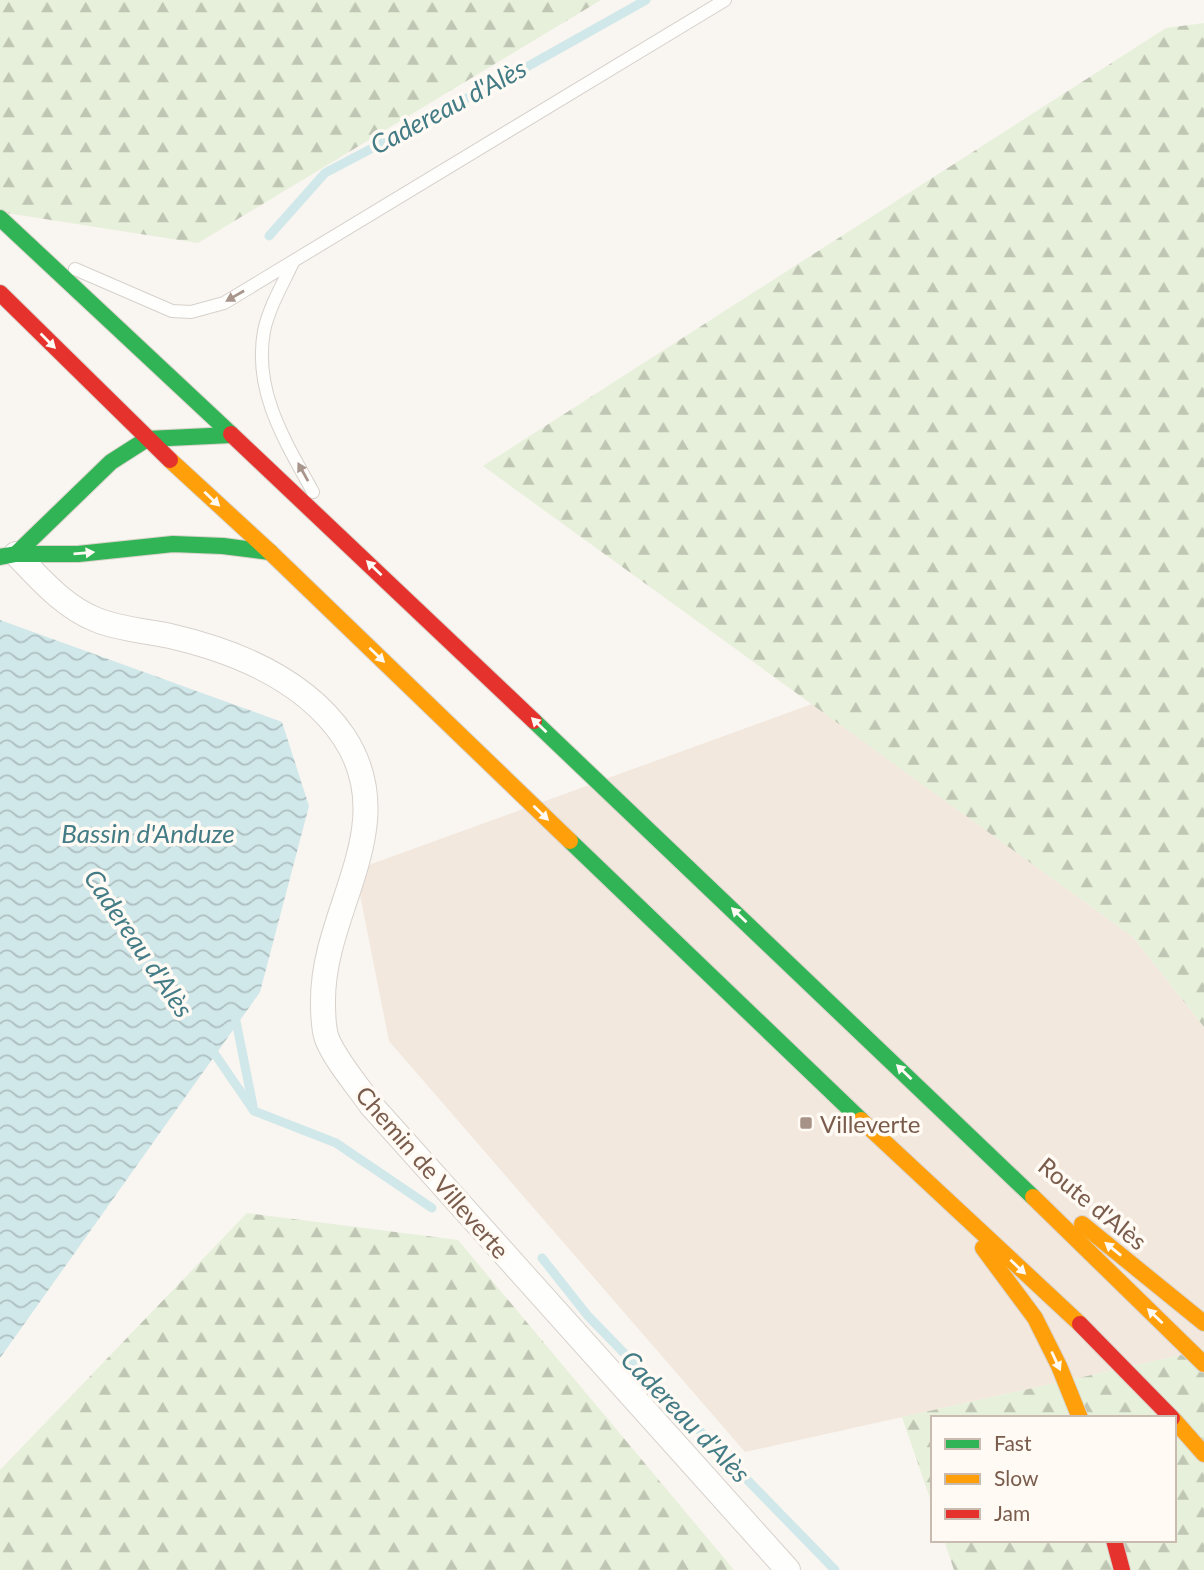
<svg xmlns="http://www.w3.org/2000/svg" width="1204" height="1570" font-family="Lato,sans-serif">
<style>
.residential{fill:#f2e8de}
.forest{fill:url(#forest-firs)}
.water{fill:url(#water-waves)}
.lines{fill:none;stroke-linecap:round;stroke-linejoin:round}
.stream{stroke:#d0e8ea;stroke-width:9}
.lane-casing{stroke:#d7d1cb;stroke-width:14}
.street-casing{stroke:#d7d1cb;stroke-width:26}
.fast-casing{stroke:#d9d2cb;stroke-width:18}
.slow-casing{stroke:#d9d2cb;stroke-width:18}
.jam-casing{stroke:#d9d2cb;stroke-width:18}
.lane{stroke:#fefefd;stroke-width:12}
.street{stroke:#fefefd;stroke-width:24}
.fast{stroke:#30b455;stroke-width:16}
.slow{stroke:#ff9f0a;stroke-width:16}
.jam{stroke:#e5322d;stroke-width:16}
.oneway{fill:#a8958b}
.oneway2{fill:#fffaf3}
.poi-dot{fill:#a69286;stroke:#fffaf3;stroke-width:2.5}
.labels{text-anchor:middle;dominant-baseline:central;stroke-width:7;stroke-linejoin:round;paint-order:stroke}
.poi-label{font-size:24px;fill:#7a5c4d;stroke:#fffaf3;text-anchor:start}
.street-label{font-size:24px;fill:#7a5c4d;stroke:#fffaf3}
.water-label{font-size:26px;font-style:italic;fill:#437c86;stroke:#fffaf3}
</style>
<defs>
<pattern id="forest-firs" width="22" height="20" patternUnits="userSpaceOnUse" patternTransform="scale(1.75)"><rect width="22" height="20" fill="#e7f0db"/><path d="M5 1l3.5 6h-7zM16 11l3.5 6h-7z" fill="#c0c6b4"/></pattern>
<pattern id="water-waves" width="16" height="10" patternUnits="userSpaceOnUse" patternTransform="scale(1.75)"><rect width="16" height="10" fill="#d0e8ea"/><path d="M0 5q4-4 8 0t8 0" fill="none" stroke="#aebfc0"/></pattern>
</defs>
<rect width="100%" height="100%" fill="#f9f5f0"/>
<path class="residential" d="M812 704 1133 937 1204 1027V1350L745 1452 389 1041 355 870Z"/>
<g class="forest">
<path d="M0 0H601L198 243 0 212Z"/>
<path d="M1204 23V1027L1133 937 483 466 1166 28Z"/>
<path d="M247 1213 458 1240 734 1570H0V1470Z"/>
<path d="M1204 1350V1570H954L944 1540H1174V1418H933V1507L902 1417Z"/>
</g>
<path class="water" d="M0 620 282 722 309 806 260 992 0 1358Z"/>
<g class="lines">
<g class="stream">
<path d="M269 236 325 173 532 64 646 0"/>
<path d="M235 1016 253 1106"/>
<path d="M210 1047 254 1111 336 1143 432 1208"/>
<path d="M542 1258 588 1316 835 1570"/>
</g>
<defs>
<g id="lane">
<path d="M293 262C283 284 269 307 264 331 253 391 285 441 313 492"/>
<path d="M75 269 172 311 191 312 224 303 725 0"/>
</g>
<path id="street" d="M16 554C40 579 64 607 97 620 119 629 146 631 170 636 235 651 305 679 344 737 403 827 322 909 323 1002 323 1013 323 1028 327 1039 336 1061 357 1085 371 1105L788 1570"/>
<g id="fast">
<path d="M0 218 231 434"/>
<path d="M16 554 111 462 147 439 231 435"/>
<path d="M0 557 16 554H78L173 544 223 546 270 552"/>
<path d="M534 721 1033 1197"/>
<path d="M570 841 861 1120"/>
</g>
<g id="slow">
<path d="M170 460 270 552 570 841"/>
<path d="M861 1120 1080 1324"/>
<path d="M1033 1197 1204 1364"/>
<path d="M1082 1224 1204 1323"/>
<path d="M983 1248 1035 1318 1059 1366 1080 1418"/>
<path d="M1174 1420 1204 1454"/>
</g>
<g id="jam">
<path d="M0 293 170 460"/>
<path d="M231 434 534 721"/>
<path d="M1080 1324 1172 1418"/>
<path d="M1114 1540 1122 1570"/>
</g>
</defs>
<use href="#lane" class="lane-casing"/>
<use href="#street" class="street-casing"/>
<use href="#fast" class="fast-casing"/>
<use href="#slow" class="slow-casing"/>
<use href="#jam" class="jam-casing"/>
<use href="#lane" class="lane"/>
<use href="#street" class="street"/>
<use href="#fast" class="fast"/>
<use href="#slow" class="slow"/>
<use href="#jam" class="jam"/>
</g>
<defs><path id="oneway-solid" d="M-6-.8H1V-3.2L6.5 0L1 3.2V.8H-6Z" transform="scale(1.75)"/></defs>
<g class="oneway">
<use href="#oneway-solid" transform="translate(235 296) rotate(150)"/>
<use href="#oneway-solid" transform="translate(303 472) rotate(-119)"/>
</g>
<g class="oneway2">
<use href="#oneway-solid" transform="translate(48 341) rotate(45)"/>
<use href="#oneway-solid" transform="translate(212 499) rotate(43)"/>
<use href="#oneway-solid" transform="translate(84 553) rotate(-5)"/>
<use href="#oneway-solid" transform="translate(374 568) rotate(-136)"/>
<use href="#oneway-solid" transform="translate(377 655) rotate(44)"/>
<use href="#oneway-solid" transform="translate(539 725) rotate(-136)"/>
<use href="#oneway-solid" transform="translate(541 813) rotate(44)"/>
<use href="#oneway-solid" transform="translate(739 915) rotate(-136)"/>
<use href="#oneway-solid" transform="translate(904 1072) rotate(-136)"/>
<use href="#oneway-solid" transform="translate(1113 1249) rotate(-141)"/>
<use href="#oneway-solid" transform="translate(1018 1267) rotate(43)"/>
<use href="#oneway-solid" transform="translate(1155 1316) rotate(-136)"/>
<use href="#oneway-solid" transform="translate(1056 1361) rotate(65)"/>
</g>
<rect class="poi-dot" x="799" y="1116" width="14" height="14" rx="3.5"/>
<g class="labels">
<g class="poi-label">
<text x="820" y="1123">Villeverte</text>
</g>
<g class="street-label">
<text transform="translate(433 1172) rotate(49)">Chemin de Villeverte</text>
<text transform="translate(1093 1203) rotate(39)">Route d'Alès</text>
</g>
<g class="water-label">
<text transform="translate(448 106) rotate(-28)">Cadereau d'Alès</text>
<text x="148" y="833">Bassin d'Anduze</text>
<text transform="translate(139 943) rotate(56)">Cadereau d'Alès</text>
<text transform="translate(686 1416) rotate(46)">Cadereau d'Alès</text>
</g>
</g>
<rect x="931" y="1416" width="245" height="126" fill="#fffaf3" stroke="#cabbb1" stroke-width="2"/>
<rect x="945" y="1439" width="35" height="10" fill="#30b455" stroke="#cabbb1" stroke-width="2"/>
<text x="994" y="1451" font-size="21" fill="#7a5c4d">Fast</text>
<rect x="945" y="1474" width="35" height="10" fill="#ff9f0a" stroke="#cabbb1" stroke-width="2"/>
<text x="994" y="1486" font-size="21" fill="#7a5c4d">Slow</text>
<rect x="945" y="1509" width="35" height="10" fill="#e5322d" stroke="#cabbb1" stroke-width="2"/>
<text x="994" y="1521" font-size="21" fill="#7a5c4d">Jam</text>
</svg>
